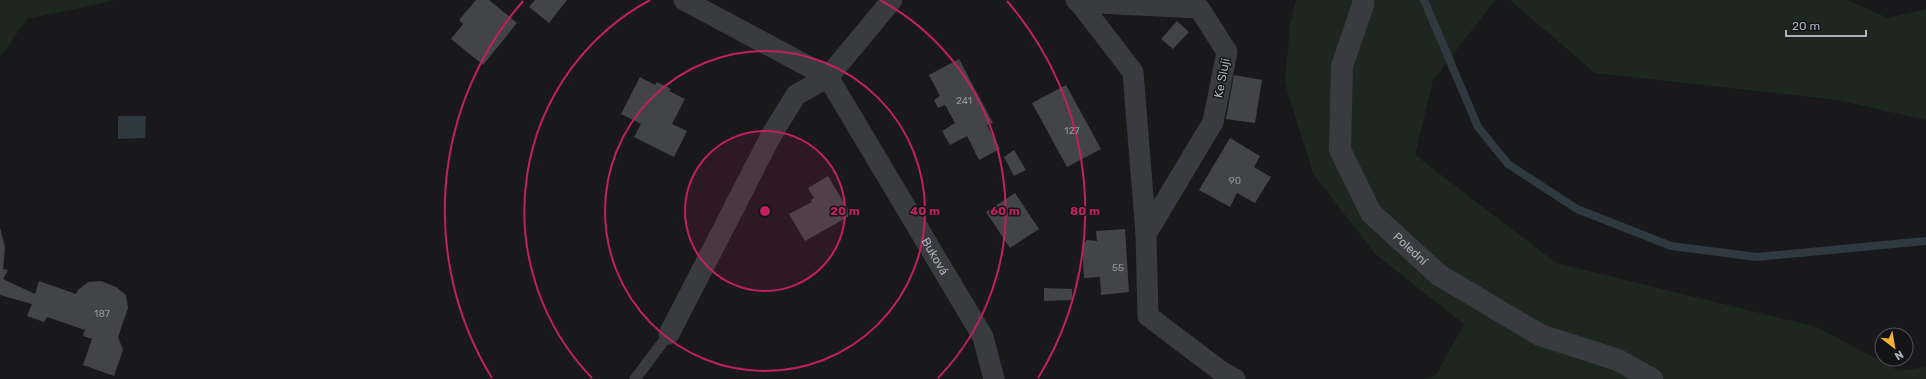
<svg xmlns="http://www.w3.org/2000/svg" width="1926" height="379" font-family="Rubik,sans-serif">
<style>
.green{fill:#1e271f}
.water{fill:#2e3940}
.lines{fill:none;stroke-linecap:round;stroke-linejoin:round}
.stream{stroke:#2e3940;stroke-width:8}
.building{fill:#434448}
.service{stroke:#3a3b40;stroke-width:11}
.minor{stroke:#3a3b40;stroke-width:21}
.tertiary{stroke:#3a3b40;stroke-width:22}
.ring{fill:none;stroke:#c12060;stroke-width:2}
.labels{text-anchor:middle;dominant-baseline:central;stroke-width:3;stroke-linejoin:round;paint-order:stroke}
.number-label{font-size:10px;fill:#91959e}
.street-label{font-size:12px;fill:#abb0bb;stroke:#141416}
.centre{fill:#c12060;stroke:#141416;stroke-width:2}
.ring-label{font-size:12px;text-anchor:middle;font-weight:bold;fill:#c12060;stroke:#141416;stroke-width:3;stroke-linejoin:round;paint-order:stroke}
</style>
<rect width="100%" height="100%" fill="#19191b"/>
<g class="green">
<path d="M0 0H116L27 19 0 57Z"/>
<path d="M1296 0H1495L1433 80 1415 155 1556 263 1817 327 1899 371 1926 367V379H1426L1436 375 1464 324 1375 254 1313 173 1285 83 1290 24Z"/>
<path d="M1510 0H1847L1888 18 1926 9V120L1838 100 1595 73Z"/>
</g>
<path class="water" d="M118 116H146L145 138 118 139Z"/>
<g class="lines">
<path class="stream" d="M1424 0 1478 127 1508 164 1577 209 1671 246 1757 257 1926 241"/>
</g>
<g class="building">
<path d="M476 0H489L517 23 483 65 451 39 463 24 459 20Z"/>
<path d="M535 0H567L549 23 529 7Z"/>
<path d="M1177 21 1189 32 1173 49 1161 39Z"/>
<path d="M959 59 993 123 987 125 1000 149 979 160 967 136 950 145 942 131 955 123 945 105 938 108 934 100 940 96 929 75Z"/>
<path d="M1234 75 1262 80 1255 123 1226 119Z"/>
<path d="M640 77 655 85 657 82 671 89 669 91 685 99 672 124 687 131 674 157 634 137 641 124 621 114Z"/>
<path d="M1066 85 1101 149 1067 167 1032 103Z"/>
<path d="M1230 138 1260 156 1254 167 1271 177 1255 203 1237 193 1230 207 1199 190Z"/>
<path d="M1014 150 1026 170 1014 176 1004 157Z"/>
<path d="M828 176 851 215 805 241 789 214 812 202 811 200 814 198 808 188Z"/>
<path d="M1015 193 1039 229 1010 248 986 212Z"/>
<path d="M0 228 5 247 3 269 8 270 3 279 35 294 39 281 76 294 78 290 88 282 101 281 116 287 126 295 128 308 118 337 123 350 114 376 83 365 92 339 83 336 85 330 47 317 44 322 27 316 32 304 0 295Z"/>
<path d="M1125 229 1129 292 1101 295 1100 277 1084 278 1082 245 1087 240 1097 241 1096 231Z"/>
<path d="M1044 288 1072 289V300L1044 301Z"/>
</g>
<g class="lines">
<path class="service" d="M635 379 669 334"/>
<g class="minor">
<path id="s1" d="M684 0 828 77 983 337 994 379"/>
<path d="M1076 0 1079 2 1199 8 1227 52 1213 122 1146 234 1148 316 1222 372 1235 379"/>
<path d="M1079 2 1133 72 1146 234"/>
<path d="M669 334 772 134 796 95 828 77 892 0"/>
</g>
<path class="tertiary" id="s2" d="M1363 0V5L1342 66 1340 150 1371 213 1439 275 1540 335 1618 360 1652 379"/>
</g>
<circle cx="765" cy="211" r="80" fill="#c12060" fill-opacity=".12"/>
<g class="ring">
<circle cx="765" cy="211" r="80"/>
<circle cx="765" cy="211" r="160"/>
<path d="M592 378A240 240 0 0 1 650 0M880 0A240 240 0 0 1 938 378"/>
<path d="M492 378A320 320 0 0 1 523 1M1007 1A320 320 0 0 1 1038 378"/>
</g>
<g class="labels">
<g class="number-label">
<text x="964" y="101">241</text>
<text x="1072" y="131">127</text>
<text x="1235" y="181">90</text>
<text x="1118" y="268">55</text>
<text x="102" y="314">187</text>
</g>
<g class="street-label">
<text transform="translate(1222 78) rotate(-79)">Ke Sluji</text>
<text stroke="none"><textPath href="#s2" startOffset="277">Polední</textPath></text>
<text stroke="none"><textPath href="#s1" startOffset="372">Buková</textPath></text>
</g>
</g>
<circle cx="765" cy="211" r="6" class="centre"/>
<g class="ring-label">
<text x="845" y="215">20 m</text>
<text x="925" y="215">40 m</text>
<text x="1005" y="215">60 m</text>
<text x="1085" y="215">80 m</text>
</g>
<g transform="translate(1894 347) rotate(149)"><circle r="19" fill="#141416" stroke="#505258"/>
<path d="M0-3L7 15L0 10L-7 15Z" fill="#fab132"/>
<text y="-6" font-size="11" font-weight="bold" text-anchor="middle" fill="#abb0bb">N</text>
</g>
<path d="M1786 30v6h80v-6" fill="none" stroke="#abb0bb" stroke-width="2"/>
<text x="1792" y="30" font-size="12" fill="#abb0bb" stroke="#141416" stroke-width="3" paint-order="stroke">20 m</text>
</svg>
